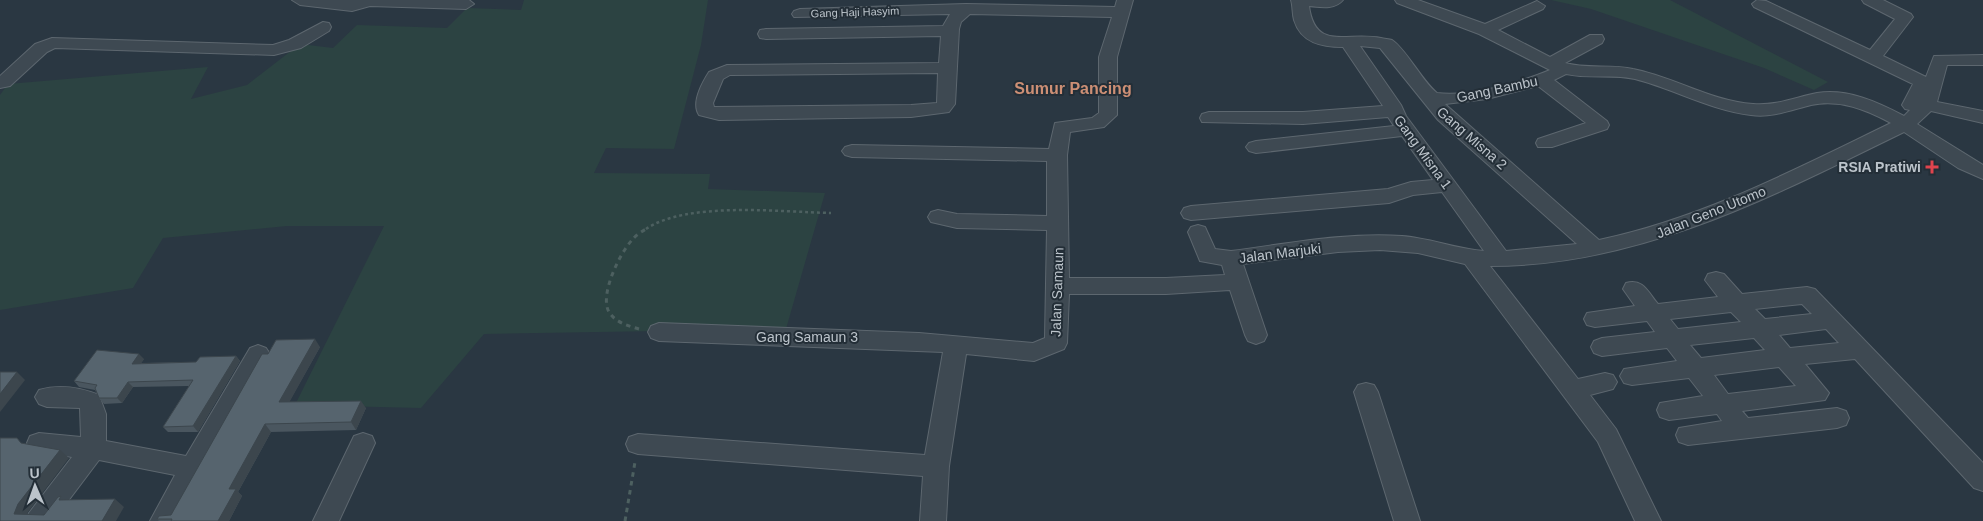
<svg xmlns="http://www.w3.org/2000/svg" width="1983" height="521" font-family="Arial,sans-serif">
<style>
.green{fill:#2c4342}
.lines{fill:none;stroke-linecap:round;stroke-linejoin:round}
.minor-casing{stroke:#5d676f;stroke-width:2}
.path-far1{stroke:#4d6060;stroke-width:2.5;stroke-dasharray:3 3;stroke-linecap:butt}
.path{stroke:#4d6060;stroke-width:3;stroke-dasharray:4.5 4.5;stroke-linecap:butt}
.minor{fill:#3e4952;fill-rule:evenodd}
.wall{fill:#4a565f}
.shaded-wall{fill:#3c464d}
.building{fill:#56646e;stroke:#3c464d}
.health-dot{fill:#e0444e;stroke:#232e37;stroke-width:2}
.labels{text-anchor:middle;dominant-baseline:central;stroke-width:4;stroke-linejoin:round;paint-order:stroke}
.far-street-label{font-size:11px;fill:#bcc4cb;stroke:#232e37}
.street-label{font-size:14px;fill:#bcc4cb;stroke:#232e37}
.poi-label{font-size:14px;font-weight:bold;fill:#bcc4cb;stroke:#232e37;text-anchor:end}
.quarter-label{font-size:16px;font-weight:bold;fill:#cd8f75;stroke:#232e37}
</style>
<rect width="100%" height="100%" fill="#2a3742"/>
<g class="green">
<path d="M524 0H708L701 45 674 149 606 148 594 173 710 174 708 189 825 193 786 329 484 334 421 408 295 405 384 226H287L163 238 133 288 0 310V95L8 84 208 67 191 99 247 85 300 44 333 48 357 25 447 28 467 8 521 10Z"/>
<path d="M1551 0H1670L1828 82 1814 90 1764 68 1591 9Z"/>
</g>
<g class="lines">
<defs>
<g id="minor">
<path d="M292 0H469L474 4 466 9 370 6 352 11 300 5Z"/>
<path d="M1117 0H1133L1117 57V115L1104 127 1070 132 1067 155 1069 278H1166L1225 275 1222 265 1200 261 1188 232 1191 227 1198 225 1205 227 1215 249 1231 251C1287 244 1345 232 1402 236 1430 238 1456 249 1484 251L1442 192 1413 195 1389 203 1191 220 1184 218 1181 213 1184 208 1191 206 1388 189 1411 182 1433 180 1402 136 1256 153 1249 151 1246 147 1249 143 1256 141 1394 126 1388 117 1303 124 1202 122 1200 118 1202 114 1209 112H1303L1383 106 1343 47C1322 47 1301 43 1294 20 1292 13 1293 6 1291 0H1343C1335 10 1320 7 1309 6 1315 52 1347 31 1381 38 1384 39 1389 39 1392 40 1406 49 1422 81 1437 93 1470 97 1519 83 1550 70L1479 34 1397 3 1395 0H1418L1485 24 1537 1 1545 6 1543 9 1498 30 1550 57 1590 35H1602L1604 39 1602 43 1565 63C1587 69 1611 64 1633 69 1674 77 1711 101 1753 104 1776 106 1796 97 1817 93 1847 88 1878 102 1904 116L1910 110 1905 109 1902 105 1913 84 1754 7 1752 4 1757 0 1766 1 1870 50 1895 19 1864 3 1862 0H1883L1911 14 1913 17 1883 56 1926 77 1934 56 1983 55V65H1947L1937 102 1983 111V123L1931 111 1917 124 1983 165V179L1958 168 1904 132C1773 196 1641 266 1490 266L1578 379 1605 373 1613 375 1617 382 1613 389 1590 395 1616 429 1661 521H1635L1598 442 1465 264 1418 253 1380 250 1338 252 1243 264 1267 335 1264 341 1256 344 1248 341 1245 335 1230 290 1166 294H1069L1067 343 1064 349 1034 361 966 354 949 466 946 521H920L923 476 638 454 629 451 626 444 629 437 638 434 925 455 943 352 659 341 651 338 648 332 651 326 659 323 919 333 1033 343 1045 338 1047 230 957 228 931 222 928 217 931 212 938 210 957 214 1047 216V161L852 157 845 155 842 151 845 147 852 145 1049 149 1055 123 1092 118 1099 113V57L1112 17 970 14 961 22 959 29 955 104 949 112 911 117 719 120 699 115C691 103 702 83 709 72L727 65 939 63 941 36 766 39 760 38 758 34 760 30 766 29 943 26 950 14 794 17 792 14 794 11 800 9 966 4 1115 7ZM1360 46 1380 48 1438 120 1577 244 1506 251 1406 116 1401 105ZM938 73 937 103 911 105 714 107 713 103 723 79 730 75ZM1566 74C1589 79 1612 74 1635 79 1674 89 1710 110 1751 115 1772 118 1791 110 1811 105 1841 99 1866 110 1891 123 1796 169 1703 218 1599 240L1445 104 1487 99 1538 86 1586 123 1538 139 1536 143 1538 147H1552L1607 129 1609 125 1607 121 1554 80Z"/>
<path d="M323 22 329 23 331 27 329 31 301 48 274 55 55 48 47 52 10 86 0 88V76L35 44 52 38 273 45 289 40Z"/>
<path d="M1716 272 1724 274 1742 294 1807 287 1815 289 1983 463V491L1974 488 1855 359 1805 364 1829 393 1825 400 1742 411 1748 418 1837 408 1846 411 1849 418 1846 425 1837 428 1688 445 1679 442 1676 435 1679 428 1722 421 1717 414 1669 420 1660 417 1657 410 1660 403 1703 396 1689 378 1632 385 1624 383 1620 376 1624 369 1677 361 1667 348 1602 356 1594 353 1591 347 1594 341 1602 338 1655 332 1647 321 1595 327 1587 325 1584 319 1587 313 1635 306 1623 289 1626 283C1643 278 1648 292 1658 304L1718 297 1705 280 1708 274ZM1802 304 1812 314 1765 319 1755 309ZM1731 312 1741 322 1678 329 1670 319ZM1826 329 1839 343 1790 348 1779 335ZM1754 338 1765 350 1701 358 1690 345ZM1779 367 1796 386 1728 394 1714 375Z"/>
<path d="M258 345 266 348 270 354 177 521H150L175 475 99 460 53 521H25L29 513 72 457 30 450 27 443 30 436 39 433 81 437 80 408 47 407 39 404 35 397 39 390C59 384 79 387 99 395L106 414V441L186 456 250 348Z"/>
<path d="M1366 383 1374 385 1378 392 1420 521H1394L1354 392 1358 385Z"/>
<path d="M363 433 372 436 375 443 339 521H313L354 436Z"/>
</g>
</defs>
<use href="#minor" class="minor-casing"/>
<path class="path-far1" d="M646 229C687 201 781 212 831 213"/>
<g class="path">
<path d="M639 329C628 326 615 322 609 312 599 295 620 253 632 240 636 235 642 231 648 228"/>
<path d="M625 521 635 462"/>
</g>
<use href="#minor" class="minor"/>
</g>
<g class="wall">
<path d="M320 347 289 402 366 408 356 430 271 432 238 492 242 496 229 521H159L157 519 171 515 268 354Z"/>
<path d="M236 356 240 361 198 432H168L163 427 189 386 133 387 122 403 104 404 99 398 95 390 79 387 74 381 144 359 141 363 196 362Z"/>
</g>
<g class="shaded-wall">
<path d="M315 339 320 347 285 410 279 402Z"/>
<path d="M139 354 144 359 137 369 132 364Z"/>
<path d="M236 356 240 361 198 432 193 426Z"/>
<path d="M17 372 25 380 0 412V394Z"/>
<path d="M128 382 133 387 122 403 117 398Z"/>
<path d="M361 401 366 408 356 430 351 422Z"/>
<path d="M265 424 271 432 238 492 242 496 229 521H218L229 489Z"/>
<path d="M60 450 69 458 28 512 24 521 14 514 18 504Z"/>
<path d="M115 499 124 507 116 521H102Z"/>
</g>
<g class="building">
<path d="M315 339 279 402 361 401 351 422 265 424 229 489H236L218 521H171L172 519H157L159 516 171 515 262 354H268L276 340Z"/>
<path d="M97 350 139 354 132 364 196 362 200 357 236 356 193 426 163 427 193 380 128 382 117 398H99L95 388 97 385 74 381Z"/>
<path d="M0 372H17L0 394Z"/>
<path d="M0 438H17L21 443 60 450 18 504 14 514 44 515 58 497 61 496 59 500 115 499 102 521H0Z"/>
</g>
<path class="health-dot" d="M1929.5 159.5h5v5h5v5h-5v5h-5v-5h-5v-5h5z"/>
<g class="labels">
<g class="far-street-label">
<text transform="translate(855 12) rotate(-2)">Gang Haji Hasyim</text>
</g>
<g class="street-label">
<text transform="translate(1497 89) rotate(-12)">Gang Bambu</text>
<text transform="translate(1472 138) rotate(41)">Gang Misna 2</text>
<text transform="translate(1423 152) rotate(54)">Gang Misna 1</text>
<text transform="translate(1711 212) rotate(-22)">Jalan Geno Utomo</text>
<text transform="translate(1280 253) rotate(-7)">Jalan Marjuki</text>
<text transform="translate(1057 292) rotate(-88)">Jalan Samaun</text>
<text x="807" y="337">Gang Samaun 3</text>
</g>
<g class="poi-label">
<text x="1921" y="167">RSIA Pratiwi</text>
</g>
<g class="quarter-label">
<text x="1073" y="88">Sumur Pancing</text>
</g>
</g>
<g transform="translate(35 486) rotate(358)" stroke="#232e37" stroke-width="4" paint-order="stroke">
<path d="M0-4L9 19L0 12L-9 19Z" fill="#bcc4cb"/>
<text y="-8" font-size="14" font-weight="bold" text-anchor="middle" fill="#bcc4cb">U</text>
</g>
</svg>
